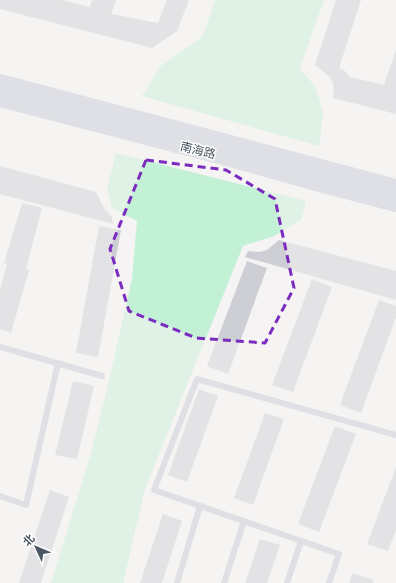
<svg xmlns="http://www.w3.org/2000/svg" width="396" height="583" font-family="Poppins,'Noto Sans SC',sans-serif">
<style>
.green{fill:#c3f1d5}
.building{fill:#cdcfd5}
.lines{fill:none;stroke-linecap:round;stroke-linejoin:round}
.service{stroke:#c1cad2;stroke-width:6}
.secondary{stroke:#c1cbd6;stroke-width:18}
.marked{fill:none;stroke:#7b2cbf;stroke-width:3;stroke-dasharray:8 5;stroke-linejoin:round}
.labels{text-anchor:middle;dominant-baseline:central;stroke-width:3;stroke-linejoin:round;paint-order:stroke}
.street-label{font-size:12px;fill:#4a5661;stroke:#fff}
</style>
<rect width="100%" height="100%" fill="#f5f3f3"/>
<g class="green">
<path d="M215 0H324L300 68 316 88 323 113 319 146 142 96 161 66 203 36Z"/>
<path d="M116 153 306 201 301 220 274 236 243 246 145 489 123 583H51L91 453 111 372 132 279 137 221 112 208 107 189Z"/>
</g>
<g class="building">
<path d="M0 0H62L90 7 92 0H116L111 14 158 23 167 0H189L177 31 152 48 0 9Z"/>
<path d="M336 0H361L339 68 345 71 350 77 384 85 396 50V114L333 98 334 90 333 83 330 77 315 65Z"/>
<path d="M0 166 96 192 104 208 112 217 113 224 0 194Z"/>
<path d="M22 203 42 208 26 269 29 270 11 333 0 329V290L7 264 4 263Z"/>
<path d="M99 226 121 230 98 357 76 353Z"/>
<path d="M279 240 396 271V300L245 257 248 251 259 252 267 250Z"/>
<path d="M247 261 267 268 228 374 207 366Z"/>
<path d="M312 279 332 287 293 392 272 385Z"/>
<path d="M379 300 396 306V317L361 413 340 405Z"/>
<path d="M73 381 94 386 77 459 55 455Z"/>
<path d="M199 389 218 396 187 482 168 475Z"/>
<path d="M265 413 284 419 253 505 234 498Z"/>
<path d="M335 426 356 434 319 532 298 524Z"/>
<path d="M396 467V530L388 551 367 544Z"/>
<path d="M50 490 69 497 41 583H19Z"/>
<path d="M163 514 182 521 162 583H140Z"/>
<path d="M260 539 280 545 267 583H245Z"/>
<path d="M352 573 374 580 372 583H349Z"/>
</g>
<g class="lines">
<g class="service">
<path d="M0 347 102 376"/>
<path d="M0 496 26 505 58 363"/>
<path d="M177 583 200 506"/>
<path d="M224 583 244 521"/>
<path d="M287 583 301 541"/>
<path d="M329 583 339 554 154 490 197 379 396 435"/>
</g>
<g class="secondary">
<path d="M0 83 396 188"/>
<path d="M0 98 227 157 316 182 396 203"/>
</g>
</g>
<path d="M0 0H396V583H0ZM146 160 226 170 275 199 294 288 265 343 196 338 129 311 110 249Z" fill="#f5f3f3" fill-opacity=".55" fill-rule="evenodd"/>
<path class="marked" d="M146 160 226 170 275 199 294 288 265 343 196 338 129 311 110 249Z"/>
<g class="labels">
<g class="street-label">
<text transform="translate(198 150) rotate(14)">南海路</text>
</g>
</g>
<g transform="translate(36 547) rotate(314)" stroke="#ffffff" stroke-width="3" paint-order="stroke">
<path d="M0-3L7 15L0 10L-7 15Z" fill="#4a5661"/>
<text y="-6" font-size="11" font-weight="bold" text-anchor="middle" fill="#4a5661">北</text>
</g>
</svg>
